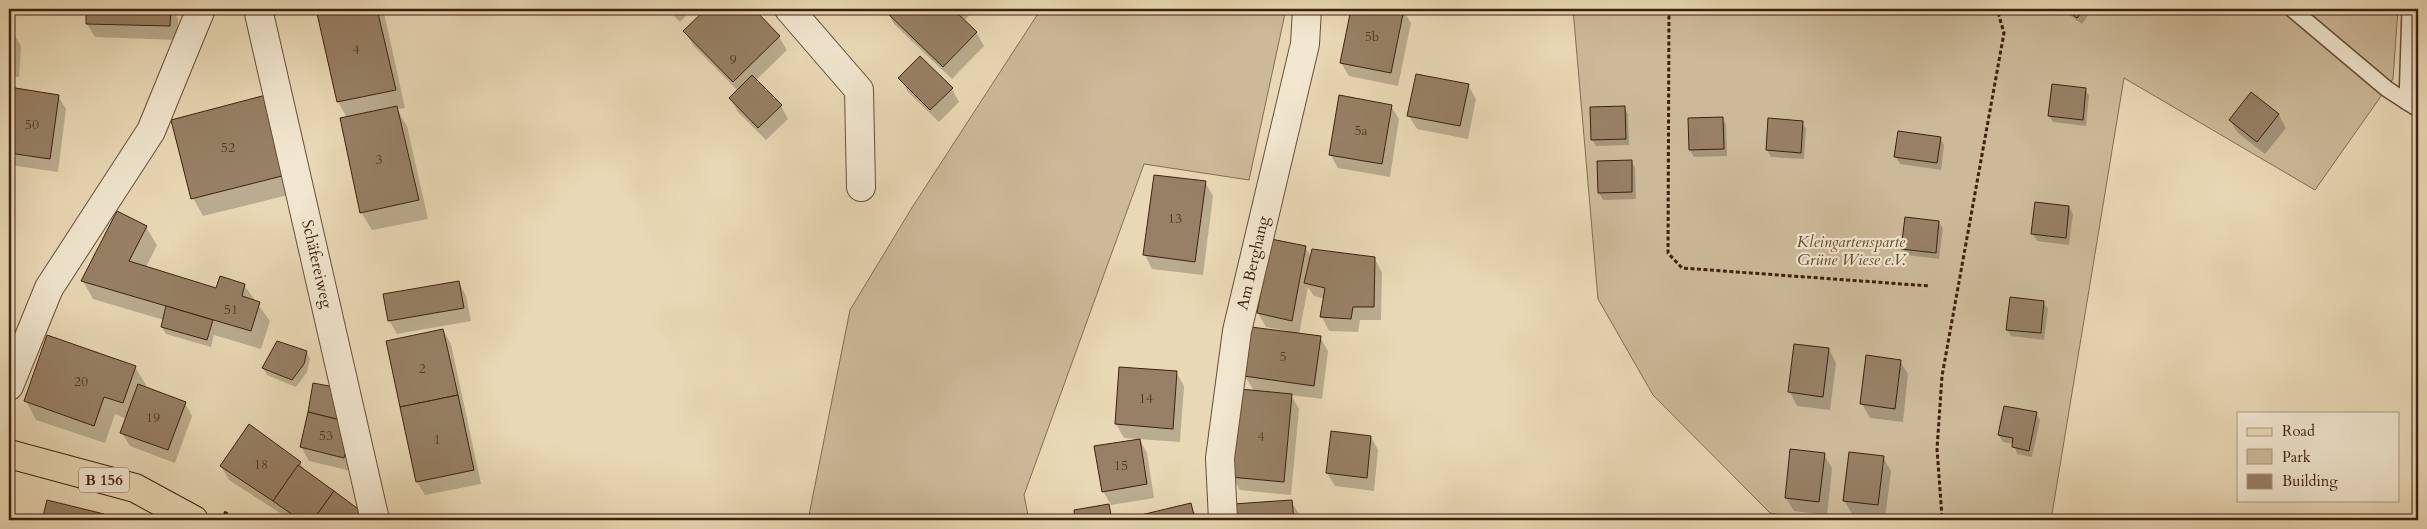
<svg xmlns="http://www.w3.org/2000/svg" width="2427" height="529" font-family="Cardo,serif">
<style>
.green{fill:#ccb999;stroke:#866c54}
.shadow{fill:#0003}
.building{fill:#978065;stroke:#3f200e}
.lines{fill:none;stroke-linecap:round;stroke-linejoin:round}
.service-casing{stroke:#6a4e38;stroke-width:18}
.minor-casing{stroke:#6a4e38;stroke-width:30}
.primary-casing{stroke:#3f200e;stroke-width:30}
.path{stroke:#3f200e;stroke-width:3;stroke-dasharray:4 2.5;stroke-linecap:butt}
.service{stroke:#f1e6cf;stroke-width:15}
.minor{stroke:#f1e6cf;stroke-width:28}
.primary{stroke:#e9d8b5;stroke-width:28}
.labels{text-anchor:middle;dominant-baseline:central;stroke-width:4.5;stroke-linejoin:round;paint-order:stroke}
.number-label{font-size:14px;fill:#553824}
.shield{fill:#f1e6cf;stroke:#745b48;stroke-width:1}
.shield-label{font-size:15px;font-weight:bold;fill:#3f200e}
.park-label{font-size:16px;font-style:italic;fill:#624631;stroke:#f1e6cf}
.street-label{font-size:16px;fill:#3f200e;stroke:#f1e6cf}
</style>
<rect width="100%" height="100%" fill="#e9d8b5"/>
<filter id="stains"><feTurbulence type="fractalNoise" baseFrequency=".004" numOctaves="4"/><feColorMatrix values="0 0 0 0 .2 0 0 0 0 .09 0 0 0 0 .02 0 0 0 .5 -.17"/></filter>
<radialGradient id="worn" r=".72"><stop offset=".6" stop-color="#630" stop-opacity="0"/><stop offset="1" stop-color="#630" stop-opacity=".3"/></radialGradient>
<g class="green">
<path d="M1041 9H1286L1249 180 1144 164 1024 495 1029 520H808L850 310 913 206Z"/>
<path d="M1573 9H2398L2393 79 2315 190 2124 78 2051 520H1806L1770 513 1653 395 1598 299Z"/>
</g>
<g class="shadow">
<path d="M9 9H21V15L9 14Z"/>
<path d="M87 9H172L178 19V40L95 37 87 24Z"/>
<path d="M317 9H381L384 13 405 108 397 109 407 126 428 219 372 230 361 212 347 118 338 102Z"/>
<path d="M667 9H693L680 22Z"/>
<path d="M708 9H752L779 37 787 50 756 80 781 106 788 119 766 140 738 112 730 98 738 91 693 45 685 31Z"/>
<path d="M889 9H975L964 21 976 32 984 46 952 79 894 24 887 11Z"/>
<path d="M1352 9 1403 10 1411 23 1398 86 1349 76 1341 63Z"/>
<path d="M1582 9H1609V12L1586 14Z"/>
<path d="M2061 9H2092L2082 24Z"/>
<path d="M9 33H13L21 46 19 77 9 76Z"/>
<path d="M900 78 952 89 959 102 939 122 908 92Z"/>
<path d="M1468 85 1476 99 1468 139 1417 129 1409 116Z"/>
<path d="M9 89 58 96 66 109 58 172 9 165Z"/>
<path d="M2085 89 2089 96 2086 126 2053 122 2049 115Z"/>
<path d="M265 97 296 193 203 216 193 198Z"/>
<path d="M1391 106 1399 119 1390 177 1338 168 1330 154Z"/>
<path d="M1624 107 1628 114 1629 145 1596 146 1592 139Z"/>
<path d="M2279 115 2286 128 2265 154 2238 133 2230 120Z"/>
<path d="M1722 118 1726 125 1727 156 1694 157 1690 150Z"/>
<path d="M1769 120 1802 122 1806 129 1804 159 1771 157 1767 150Z"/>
<path d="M1940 138 1944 145 1941 170 1900 164 1896 157Z"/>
<path d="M1631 161 1635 168 1636 199 1603 200 1599 193Z"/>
<path d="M1205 182 1213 196 1203 275 1152 269 1145 255Z"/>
<path d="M2069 207 2073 214 2069 245 2037 241 2033 234Z"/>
<path d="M1939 222 1943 229 1939 259 1907 255 1903 249Z"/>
<path d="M146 227 157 245 146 267 217 290 244 285 270 321 261 349 214 335 211 347 166 334 162 327 164 320 93 299 83 281Z"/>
<path d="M1305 247 1311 257 1374 258 1382 272 1381 320H1360L1358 332 1329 331 1322 317 1325 299 1314 296 1308 287 1299 335 1320 337 1328 351 1322 399 1291 395 1299 409 1291 495 1240 490 1232 477 1254 391 1245 376 1288 331 1266 327 1258 313Z"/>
<path d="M459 282 466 296 471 321 397 334 389 320Z"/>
<path d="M2044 303 2048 309 2044 340 2011 336 2007 330Z"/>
<path d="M443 330 451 344 481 484 425 495 417 482 388 342Z"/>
<path d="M1829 349 1836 363 1830 410 1797 406 1790 392Z"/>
<path d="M306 352 310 359 307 372 296 387 267 375 263 368Z"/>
<path d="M1900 361 1908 374 1903 422 1870 418 1862 404Z"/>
<path d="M135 367 146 385 145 388 185 403 192 416 175 463 130 446 122 433 127 419 115 414 105 443 36 420 26 401Z"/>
<path d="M1120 368 1176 372 1184 386 1180 442 1124 438 1116 424Z"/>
<path d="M339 389 351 471 309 461 301 447Z"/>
<path d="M2036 413 2040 420 2032 457 2017 454 2014 444 2003 442 1999 435Z"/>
<path d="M1371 437 1378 450 1374 491 1335 486 1327 473Z"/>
<path d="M1140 440 1147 453 1154 498 1111 505 1103 491Z"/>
<path d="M1824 455 1832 468 1827 515 1794 511 1786 498Z"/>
<path d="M1883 457 1891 471 1885 518 1852 514 1844 500Z"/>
<path d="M300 463 306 472 371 520H291L229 480 221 466Z"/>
<path d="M1291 501 1299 514V520H1235Z"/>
<path d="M48 502 103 516 106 520H43Z"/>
<path d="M1190 504 1199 520H1124Z"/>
<path d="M1108 505 1113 520H1077L1075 511Z"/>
</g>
<g class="building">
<path d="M86 9H171L170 26 86 24Z"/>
<path d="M316 9H377L396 90 337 102Z"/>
<path d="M706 9H754L780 36 733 82 683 31Z"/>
<path d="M887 9H956L954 10 977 32 943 67 885 11Z"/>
<path d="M1351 9H1404L1391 73 1340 63Z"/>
<path d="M2065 9H2084L2077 18Z"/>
<path d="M9 31H14L12 64H9Z"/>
<path d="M920 56 953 88 930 110 898 78Z"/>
<path d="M1416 74 1469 84 1460 126 1407 116Z"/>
<path d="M752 75 782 105 758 128 729 98Z"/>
<path d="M2052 84 2086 88 2083 120 2048 116Z"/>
<path d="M9 87 59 95 50 159 9 153Z"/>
<path d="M2251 92 2279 114 2257 142 2229 120Z"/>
<path d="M266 95 286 175 191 199 171 120Z"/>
<path d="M1339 95 1392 105 1382 164 1329 155Z"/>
<path d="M397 106 419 200 360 213 340 118Z"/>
<path d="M1625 106 1626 139 1591 140 1590 107Z"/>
<path d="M1723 117 1724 149 1689 150 1688 118Z"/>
<path d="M1768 118 1803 121 1801 153 1766 150Z"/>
<path d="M1898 131 1941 137 1937 163 1894 157Z"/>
<path d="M1632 160V192L1598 193 1597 161Z"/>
<path d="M1154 175 1206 181 1195 262 1143 255Z"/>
<path d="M2035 202 2069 206 2066 238 2031 234Z"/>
<path d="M117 211 147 226 129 261 216 288 220 276 245 284 242 296 260 302 251 331 81 281Z"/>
<path d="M1905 217 1939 221 1936 253 1901 249Z"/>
<path d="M1271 239 1306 246 1292 321 1257 313Z"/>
<path d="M1312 249 1375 257 1374 307H1353L1351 319 1320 317 1325 288 1304 283Z"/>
<path d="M459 281 464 308 388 321 383 294Z"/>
<path d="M2010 297 2044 301 2041 333 2006 330Z"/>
<path d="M166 306 213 320 207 340 161 327Z"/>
<path d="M1251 327 1321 336 1314 386 1244 376Z"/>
<path d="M443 329 458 395 400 407 386 341Z"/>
<path d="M47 335 136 366 123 403 104 397 94 426 24 401Z"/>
<path d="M277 341 307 351 304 364 292 380 262 368Z"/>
<path d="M1794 344 1829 348 1823 397 1788 392Z"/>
<path d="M1866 355 1901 360 1895 409 1860 404Z"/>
<path d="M1119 367 1177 371 1173 429 1115 424Z"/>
<path d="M313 383 340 388 352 423 308 412Z"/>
<path d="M138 384 186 402 168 450 120 433Z"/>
<path d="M1240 389 1292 394 1284 482 1230 477Z"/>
<path d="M458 395 474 470 416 482 400 407Z"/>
<path d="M2004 406 2037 412 2029 451 2012 447 2013 438 1998 435Z"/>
<path d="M308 412 352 423 344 458 300 447Z"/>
<path d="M249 424 301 462 273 501 220 466Z"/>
<path d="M1331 431 1371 436 1367 478 1326 473Z"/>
<path d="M1140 439 1147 484 1102 492 1094 446Z"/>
<path d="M1790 449 1825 453 1819 502 1785 498Z"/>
<path d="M1849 452 1884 456 1878 505 1843 501Z"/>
<path d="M298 465 334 491 313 520H300L273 501Z"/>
<path d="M334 491 373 520H313Z"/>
<path d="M47 500 104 514 102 520H42Z"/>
<path d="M1292 500 1294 520H1234L1233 504Z"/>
<path d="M1191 503 1195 520H1120Z"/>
<path d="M1109 504 1112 520H1075L1074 510Z"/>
</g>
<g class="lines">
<defs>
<g id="service">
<path d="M2292 9 2387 89 2407 102"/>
<path d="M2410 9 2407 102 2418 109"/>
</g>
<g id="minor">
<path d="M258 9 375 520"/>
<path d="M789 9 859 90 861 187"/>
<path d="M9 386 49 288 151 131 201 9"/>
<path d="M1223 520 1220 458 1237 331 1305 44 1307 9"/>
</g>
<path id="primary" d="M9 454 135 488 194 520"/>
</defs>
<use href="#service" class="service-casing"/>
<use href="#minor" class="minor-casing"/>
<use href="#primary" class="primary-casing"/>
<g class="path">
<path d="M1669 9 1668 253 1682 268 1930 286"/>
<path d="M224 512 239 520"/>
<path d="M1942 517 1937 449 1942 376 2004 33 1997 9"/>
</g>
<use href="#service" class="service"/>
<use href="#minor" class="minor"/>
<use href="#primary" class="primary"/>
</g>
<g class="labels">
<g class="number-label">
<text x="1372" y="36">5b</text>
<text x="356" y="49">4</text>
<text x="733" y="59">9</text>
<text x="32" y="124">50</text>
<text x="1361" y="130">5a</text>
<text x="228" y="147">52</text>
<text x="379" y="159">3</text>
<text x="1175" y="218">13</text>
<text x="231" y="309">51</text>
<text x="1283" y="356">5</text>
<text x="422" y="368">2</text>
<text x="81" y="381">20</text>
<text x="1146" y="398">14</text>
<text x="153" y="417">19</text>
<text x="326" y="435">53</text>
<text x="1261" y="436">4</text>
<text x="437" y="439">1</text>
<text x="261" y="464">18</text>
<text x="1121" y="465">15</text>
</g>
<rect class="shield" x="79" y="467.5" width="50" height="25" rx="4"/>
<g class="shield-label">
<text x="104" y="480">B 156</text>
</g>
<g class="park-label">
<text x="1851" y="242">Kleingartensparte<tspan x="1851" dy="18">Grüne Wiese e.V.</tspan></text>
</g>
<g class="street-label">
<text transform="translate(1253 263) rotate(-77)">Am Berghang</text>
<text transform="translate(317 264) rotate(77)">Schäfereiweg</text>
</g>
</g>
<rect width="2427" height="529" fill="none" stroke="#e9d8b5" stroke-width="30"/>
<rect x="10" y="10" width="2407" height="509" fill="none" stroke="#3f200e" stroke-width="2.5"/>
<rect x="15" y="15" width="2397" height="499" fill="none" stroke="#3f200e"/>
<rect x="2237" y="412" width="162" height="90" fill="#f1e6cf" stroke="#aa9782"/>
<rect x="2247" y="428" width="25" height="8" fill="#e9d8b5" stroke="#aa9782"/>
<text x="2282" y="436" font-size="15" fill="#3f200e">Road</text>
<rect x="2247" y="449" width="25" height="15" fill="#ccb999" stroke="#aa9782"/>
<text x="2282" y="462" font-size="15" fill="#3f200e">Park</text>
<rect x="2247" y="474" width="25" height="15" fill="#978065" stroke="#aa9782"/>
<text x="2282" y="486" font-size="15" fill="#3f200e">Building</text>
<rect width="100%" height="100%" filter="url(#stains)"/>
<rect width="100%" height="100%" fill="url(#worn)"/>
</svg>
